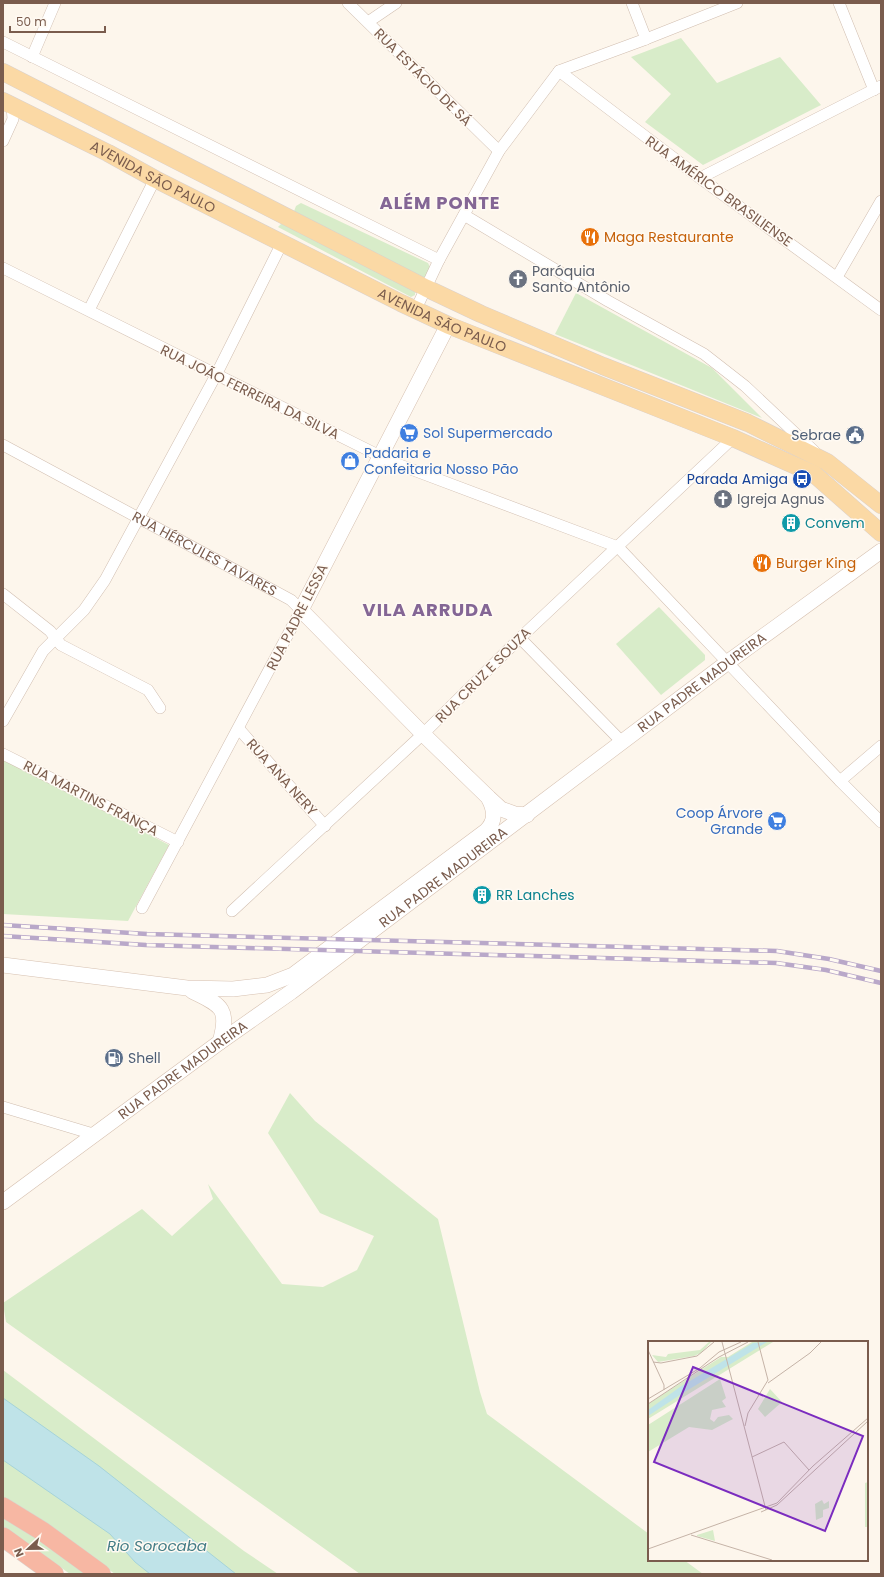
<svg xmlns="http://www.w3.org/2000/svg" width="884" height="1577" font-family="Poppins,sans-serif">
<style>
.green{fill:#d8ecc9}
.water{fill:#bfe3e8;stroke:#a5d3da}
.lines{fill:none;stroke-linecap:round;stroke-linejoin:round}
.street-casing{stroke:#d1beb0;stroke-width:12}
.secondary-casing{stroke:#d6c0b0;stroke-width:16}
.primary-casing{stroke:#dad1cd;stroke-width:18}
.highway-casing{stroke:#dad1cd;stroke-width:20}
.street{stroke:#fff;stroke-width:11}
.secondary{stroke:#fff;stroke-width:15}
.primary{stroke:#fbd9a5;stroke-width:17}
.highway{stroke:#f7b7a3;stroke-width:19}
.rail-casing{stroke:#b9a8c9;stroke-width:4.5}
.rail{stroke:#fffaf3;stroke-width:3;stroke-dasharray:9;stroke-linecap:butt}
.labels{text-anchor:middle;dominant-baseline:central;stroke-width:3;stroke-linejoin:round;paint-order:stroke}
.street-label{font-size:14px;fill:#7a5c4d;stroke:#fffaf3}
.food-label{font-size:14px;fill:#c56008;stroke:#fffaf3;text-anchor:start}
.worship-label{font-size:14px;fill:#5b616d;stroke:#fffaf3;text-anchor:start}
.shop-label{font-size:14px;fill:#366cbe;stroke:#fffaf3;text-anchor:start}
.service-label{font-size:14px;fill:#4e5e75;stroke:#fffaf3;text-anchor:end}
.transit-label{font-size:14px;fill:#164399;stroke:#fffaf3;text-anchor:end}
.culture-label{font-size:14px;fill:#0d838f;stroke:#fffaf3;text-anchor:start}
.water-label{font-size:15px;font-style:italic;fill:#437c86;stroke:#fffaf3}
.district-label{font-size:18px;font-weight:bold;letter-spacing:1px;fill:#846695;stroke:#fffaf3}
.inset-road{fill:none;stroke:#c5b3a7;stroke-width:1}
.view{fill:#7b2cbf;fill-opacity:0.15;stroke:#7b2cbf;stroke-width:2}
.inset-edge{fill:none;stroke:#7a5c4d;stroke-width:2}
</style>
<rect width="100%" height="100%" fill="#fdf6ec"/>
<g class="green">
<path d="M681 38 717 83 780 57 821 105 703 165 645 122 671 94 631 57Z"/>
<path d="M301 203 428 263 430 267 426 277 420 280 293 214 296 206Z"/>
<path d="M284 221 415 291V295L411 297 278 227Z"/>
<path d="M576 293 712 368 762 418 555 334Z"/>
<path d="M659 607 705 655V660L661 695 616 644Z"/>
<path d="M3 758 169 845 128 921 3 914Z"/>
<path d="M290 1093 315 1121 438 1219 480 1392 487 1414 649 1534V1560H684L703 1574H360L6 1322 3 1303 142 1209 172 1236 213 1199 208 1184 282 1284 323 1287 357 1270 374 1236 320 1213 268 1133Z"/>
<path d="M3 1370 244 1551 278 1574H115L67 1540 3 1498Z"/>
<path d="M3 1516 90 1574H70L3 1526Z"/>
</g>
<path class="water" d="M3 1398 99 1466 236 1574H150L135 1562 110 1534 3 1460Z"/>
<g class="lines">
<defs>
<g id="street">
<path d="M348 3 499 151"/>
<path d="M632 3 646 39"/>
<path d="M839 3 874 90"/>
<path d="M368 22 396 3"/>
<path d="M3 42 439 260"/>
<path d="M32 57 55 3"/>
<path d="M559 71 700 178 881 310"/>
<path d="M3 141 13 119 12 106"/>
<path d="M700 178 881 86"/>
<path d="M464 215 608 301 704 354 745 386 814 451"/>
<path d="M3 268 392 462 618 547 840 781 881 822"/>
<path d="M837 277 881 201"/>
<path d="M416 309 439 260 499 151 559 71 646 39 737 3"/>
<path d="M89 310 155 179"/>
<path id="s1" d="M3 445 291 600 301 610 142 908"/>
<path d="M3 594 50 631 61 645 148 690 160 708"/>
<path d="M520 638 622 742"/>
<path d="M3 721 43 651 84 610 105 580 216 375 282 243"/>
<path d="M239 729 325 826"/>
<path d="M3 754 178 842"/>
<path d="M840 781 881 746"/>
<path d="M232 911 423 734 520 638 733 438"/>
<path d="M3 1107 93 1134"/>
</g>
<g id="secondary">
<path d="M448 325 301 610 423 734 489 798 501 809 515 814 527 815"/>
<path d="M3 965 187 988 233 989 267 985 293 975 486 831C496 821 495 811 489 799"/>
<path d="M192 991C220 1005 230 1007 220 1042"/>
<path id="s2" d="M3 1202 220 1042 291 992 728 662 881 551"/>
</g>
<g id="primary">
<path d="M3 72 426 288 481 314 603 366 748 423 827 462 881 505"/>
<path id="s3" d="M3 101 108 153 155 179 401 303 448 325 733 438 814 474 881 533"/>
</g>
<g id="highway">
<path d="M3 1507 42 1531 101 1574"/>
<path d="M3 1537 54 1574"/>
</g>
</defs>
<use href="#street" class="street-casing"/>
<use href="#secondary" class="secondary-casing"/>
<use href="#primary" class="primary-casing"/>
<use href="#highway" class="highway-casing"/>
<use href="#street" class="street"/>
<use href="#secondary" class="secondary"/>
<use href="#primary" class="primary"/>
<use href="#highway" class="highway"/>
<defs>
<g id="rail">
<path d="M3 925 147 934 777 951 829 959 881 971"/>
<path d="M3 936 146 945 776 963 826 970 881 983"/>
</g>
</defs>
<use href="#rail" class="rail-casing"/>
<use href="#rail" class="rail"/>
</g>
<defs>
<symbol id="restaurant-disc" viewBox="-11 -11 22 22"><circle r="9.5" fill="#e8710a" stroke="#fffaf3"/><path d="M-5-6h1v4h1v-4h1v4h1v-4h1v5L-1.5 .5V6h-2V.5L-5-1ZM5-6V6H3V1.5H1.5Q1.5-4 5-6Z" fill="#fff"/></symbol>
<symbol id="church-disc" viewBox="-11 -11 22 22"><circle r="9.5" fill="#6b7280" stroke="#fffaf3"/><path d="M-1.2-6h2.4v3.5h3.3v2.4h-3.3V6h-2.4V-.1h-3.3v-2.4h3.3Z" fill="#fff"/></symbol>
<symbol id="supermarket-disc" viewBox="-11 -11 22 22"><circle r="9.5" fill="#3f7fe0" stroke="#fffaf3"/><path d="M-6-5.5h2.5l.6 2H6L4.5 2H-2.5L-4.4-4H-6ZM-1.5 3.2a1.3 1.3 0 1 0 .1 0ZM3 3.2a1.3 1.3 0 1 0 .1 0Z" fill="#fff"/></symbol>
<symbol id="civic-disc" viewBox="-11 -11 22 22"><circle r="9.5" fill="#5c6f8a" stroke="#fffaf3"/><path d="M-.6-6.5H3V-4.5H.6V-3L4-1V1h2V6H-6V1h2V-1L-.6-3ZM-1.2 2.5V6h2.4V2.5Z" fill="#fff"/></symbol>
<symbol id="shop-disc" viewBox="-11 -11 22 22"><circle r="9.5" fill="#3f7fe0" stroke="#fffaf3"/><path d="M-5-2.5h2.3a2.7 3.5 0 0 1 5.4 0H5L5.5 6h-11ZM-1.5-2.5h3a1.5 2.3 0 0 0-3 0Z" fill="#fff"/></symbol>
<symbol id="bus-disc" viewBox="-11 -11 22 22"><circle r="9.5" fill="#1a4fb4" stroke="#fffaf3"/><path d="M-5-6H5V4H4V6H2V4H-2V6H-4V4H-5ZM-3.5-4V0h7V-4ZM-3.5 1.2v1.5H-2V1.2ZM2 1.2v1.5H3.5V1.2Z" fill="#fff"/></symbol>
<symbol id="building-disc" viewBox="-11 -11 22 22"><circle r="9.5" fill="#0f9aa8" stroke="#fffaf3"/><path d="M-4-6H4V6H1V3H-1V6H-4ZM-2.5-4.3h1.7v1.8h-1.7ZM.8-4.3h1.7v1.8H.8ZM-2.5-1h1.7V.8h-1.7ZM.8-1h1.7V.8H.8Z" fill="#fff"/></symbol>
<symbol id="fuel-disc" viewBox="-11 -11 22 22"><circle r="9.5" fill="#5c6f8a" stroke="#fffaf3"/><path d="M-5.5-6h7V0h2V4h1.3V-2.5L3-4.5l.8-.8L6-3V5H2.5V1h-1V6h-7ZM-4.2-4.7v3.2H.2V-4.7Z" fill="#fff"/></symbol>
</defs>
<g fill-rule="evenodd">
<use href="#restaurant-disc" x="579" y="226" width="22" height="22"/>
<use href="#church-disc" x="507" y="268" width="22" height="22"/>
<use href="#supermarket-disc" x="398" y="422" width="22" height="22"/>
<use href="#civic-disc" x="844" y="424" width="22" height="22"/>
<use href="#shop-disc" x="339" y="450" width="22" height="22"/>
<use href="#bus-disc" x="791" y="468" width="22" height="22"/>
<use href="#church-disc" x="712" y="488" width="22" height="22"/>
<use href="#building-disc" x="780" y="512" width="22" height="22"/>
<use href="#restaurant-disc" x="751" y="552" width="22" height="22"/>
<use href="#supermarket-disc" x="766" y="810" width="22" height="22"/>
<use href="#building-disc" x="471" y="884" width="22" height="22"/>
<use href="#fuel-disc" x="103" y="1047" width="22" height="22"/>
</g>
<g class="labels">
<g class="street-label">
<text transform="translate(423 77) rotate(45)">RUA ESTÁCIO DE SÁ</text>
<text stroke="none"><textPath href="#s3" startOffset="168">AVENIDA SÃO PAULO</textPath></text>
<text transform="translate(719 191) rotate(36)">RUA AMÉRICO BRASILIENSE</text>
<text stroke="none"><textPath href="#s3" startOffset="491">AVENIDA SÃO PAULO</textPath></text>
<text transform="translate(250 392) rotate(26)">RUA JOÃO FERREIRA DA SILVA</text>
<text stroke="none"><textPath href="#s1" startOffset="229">RUA HÉRCULES TAVARES</textPath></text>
<text transform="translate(297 617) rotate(-63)">RUA PADRE LESSA</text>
<text transform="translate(483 675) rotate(-45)">RUA CRUZ E SOUZA</text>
<text stroke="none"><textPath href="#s2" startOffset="871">RUA PADRE MADUREIRA</textPath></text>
<text transform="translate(282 777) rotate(48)">RUA ANA NERY</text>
<text transform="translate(91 798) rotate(27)">RUA MARTINS FRANÇA</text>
<text stroke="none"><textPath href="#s2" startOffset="547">RUA PADRE MADUREIRA</textPath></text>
<text stroke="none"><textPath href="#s2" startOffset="223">RUA PADRE MADUREIRA</textPath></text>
</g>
<g class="food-label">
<text x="604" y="237">Maga Restaurante</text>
<text x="776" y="563">Burger King</text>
</g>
<g class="worship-label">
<text x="532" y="271">Paróquia<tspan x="532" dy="16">Santo Antônio</tspan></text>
<text x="737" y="499">Igreja Agnus</text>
</g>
<g class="shop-label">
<text x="423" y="433">Sol Supermercado</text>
<text x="364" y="453">Padaria e<tspan x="364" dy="16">Confeitaria Nosso Pão</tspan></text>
<text x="763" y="813" text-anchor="end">Coop Árvore<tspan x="763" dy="16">Grande</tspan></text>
</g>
<g class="service-label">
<text x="841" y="435">Sebrae</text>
<text x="128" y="1058" text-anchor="start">Shell</text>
</g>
<g class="transit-label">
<text x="788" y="479">Parada Amiga</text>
</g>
<g class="culture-label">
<text x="805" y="523">Convem</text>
<text x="496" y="895">RR Lanches</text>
</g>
<g class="water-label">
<text x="157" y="1545">Rio Sorocaba</text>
</g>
<g class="district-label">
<text x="440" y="202">ALÉM PONTE</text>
<text x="428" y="609">VILA ARRUDA</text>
</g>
</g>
<g transform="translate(648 1341)">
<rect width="220" height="220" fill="#fdf6ec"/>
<path d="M61 1H63L53 12 46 15 10 21 4 14 18 16 20 13 52 9ZM104 1H125L0 78V63L73 16H80ZM72 38 78 57 74 60 78 66 64 69 62 78 66 81 70 76 81 74 85 78 64 89 41 86 0 111V84ZM122 48 134 61 117 76 110 68ZM220 141V186H217V142ZM174 159 176 163 181 160V167L175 169V176L168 179 167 163ZM65 189 67 200 49 195V194Z" fill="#d8ecc9"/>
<path d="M119 1 35 52 0 75V69L32 46 105 2Z" fill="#bfe3e8"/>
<path class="inset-road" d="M74 1 118 169M0 9 16 44V49M5 21 13 22 49 15 66 1M120 42 162 12 173 1M0 58 52 27 71 11 93 1M0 63 71 16 100 1M97 85 100 72 120 39 110 1M104 116 136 101 161 129M113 171 129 164 220 80M43 194 124 219M0 208 129 162 165 125 220 77"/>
<path class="view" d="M45 26 215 95 177 190 6 121Z"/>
<rect width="220" height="220" class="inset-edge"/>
</g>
<rect width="884" height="1577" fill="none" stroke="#7a5c4d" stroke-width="8"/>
<g transform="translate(28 1549) rotate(248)" stroke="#fffaf3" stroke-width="3" paint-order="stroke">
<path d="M0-3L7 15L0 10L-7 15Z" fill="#7a5c4d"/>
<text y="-6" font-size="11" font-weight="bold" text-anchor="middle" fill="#7a5c4d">N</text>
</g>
<path d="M10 26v6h95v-6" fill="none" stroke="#7a5c4d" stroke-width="2"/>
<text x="16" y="26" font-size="12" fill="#7a5c4d" stroke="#fffaf3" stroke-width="3" paint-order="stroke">50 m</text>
</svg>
